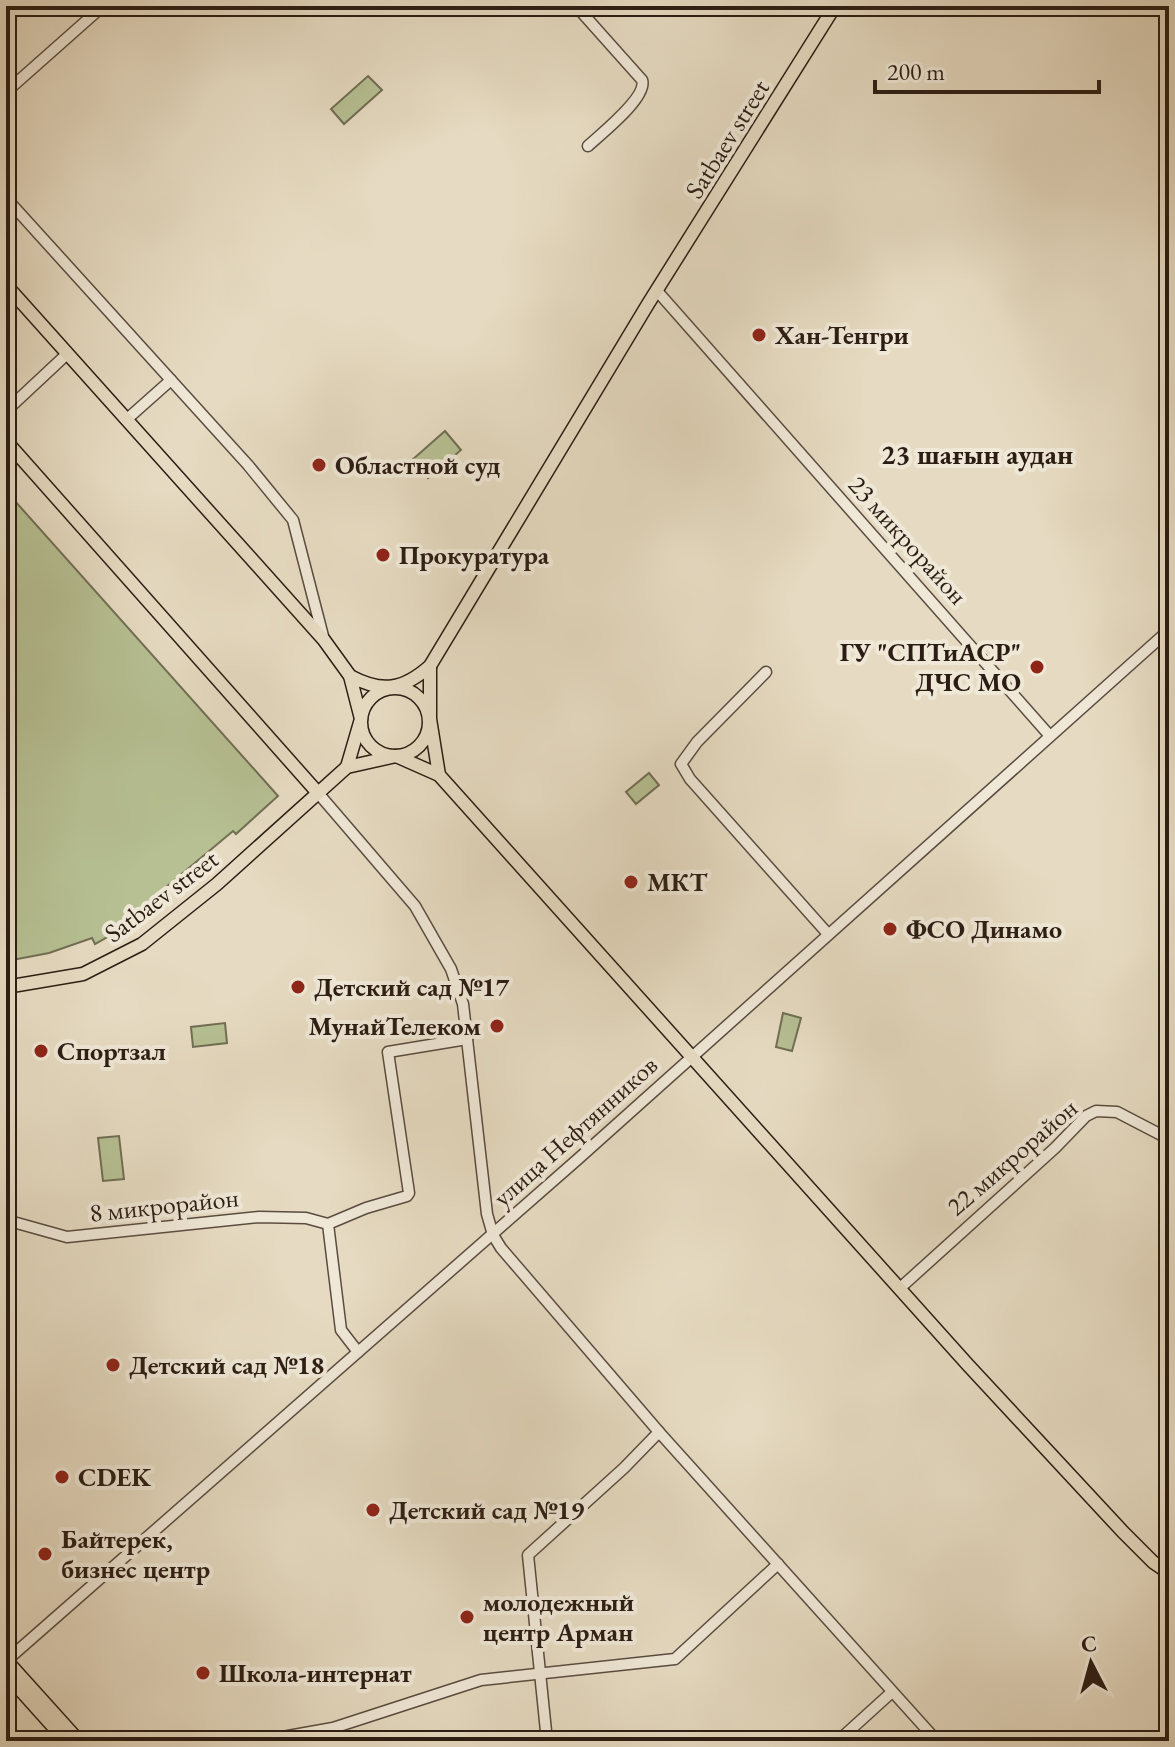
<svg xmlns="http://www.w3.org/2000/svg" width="1175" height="1747" font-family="'EB Garamond',serif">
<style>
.green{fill:#b6c093;stroke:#716e54;stroke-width:2}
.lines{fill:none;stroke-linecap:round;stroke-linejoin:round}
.minor-casing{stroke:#5a4c40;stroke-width:13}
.major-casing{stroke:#2c1d14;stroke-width:15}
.minor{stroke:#efe8d7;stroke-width:10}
.major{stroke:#e6dbc2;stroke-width:12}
.poi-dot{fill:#8f2418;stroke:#efe8d7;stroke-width:3}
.labels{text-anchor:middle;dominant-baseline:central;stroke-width:8;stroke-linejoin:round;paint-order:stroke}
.street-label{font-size:26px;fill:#2c1d14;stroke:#efe8d7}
.poi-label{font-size:26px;font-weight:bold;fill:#2c1d14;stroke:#efe8d7;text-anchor:start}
.neighbourhood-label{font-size:28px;font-weight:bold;fill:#2c1d14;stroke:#efe8d7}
</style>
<rect width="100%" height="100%" fill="#e6dbc2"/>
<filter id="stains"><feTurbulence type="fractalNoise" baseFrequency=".0025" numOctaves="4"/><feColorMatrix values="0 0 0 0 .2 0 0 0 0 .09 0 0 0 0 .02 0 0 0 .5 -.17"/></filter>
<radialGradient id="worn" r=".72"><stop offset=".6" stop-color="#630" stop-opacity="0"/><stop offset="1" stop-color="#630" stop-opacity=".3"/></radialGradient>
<g class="green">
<path d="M368 76 382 90 344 124 331 109Z"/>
<path d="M445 431 461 450 428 478 412 460Z"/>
<path d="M6 491 278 796 236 834 233 831 165 888 169 893 125 927 95 944 92 938 49 953 12 960 13 967 6 968Z"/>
<path d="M649 773 659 785 636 804 626 792Z"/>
<path d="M783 1013 801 1018 792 1051 776 1047Z"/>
<path d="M225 1023 227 1043 193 1047 191 1027Z"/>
<path d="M119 1136 124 1179 103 1181 98 1138Z"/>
</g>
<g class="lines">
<defs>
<g id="minor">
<path d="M576 6 642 80C648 97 602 133 588 146"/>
<path d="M6 92 103 6"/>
<path d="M6 198 248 465 293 520 324 640"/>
<path d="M658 292 1050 736"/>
<path d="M6 411 67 354"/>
<path d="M126 420 171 380"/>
<path d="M766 672 697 742 681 764 690 779 828 934"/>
<path d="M318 793 415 906 451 969 463 1004 487 1214 493 1235 501 1248 659 1432 937 1741"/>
<path d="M6 1220 67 1237 259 1217 306 1218 328 1224"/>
<path d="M899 1289 1055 1148 1086 1116 1096 1111 1117 1112 1169 1139"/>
<path d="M358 1352 341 1330 328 1224 366 1208 407 1196 409 1193 388 1052 467 1039"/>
<path d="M6 1661 578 1159 1169 630"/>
<path d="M260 1741 333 1728 481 1680 675 1659 778 1564"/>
<path d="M547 1741 528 1555 624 1468 659 1432"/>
<path d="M838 1741 892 1692"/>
</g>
<g id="major">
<path d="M6 285 324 640 350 676 361 719 347 767"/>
<path d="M6 441 318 793"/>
<path d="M430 666V719L439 775"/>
<path d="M350 676C382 693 403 690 430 666L648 304 835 6"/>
<circle cx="395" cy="722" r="34"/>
<path d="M6 987 83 974 142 944 217 884 347 767 396 756 439 775 968 1365 1123 1532 1153 1562 1169 1573"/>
<path d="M6 1660 79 1741"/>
<path d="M6 1674 66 1741"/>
</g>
</defs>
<use href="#minor" class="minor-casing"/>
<use href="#major" class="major-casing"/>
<use href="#minor" class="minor"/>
<use href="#major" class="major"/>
</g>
<g class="poi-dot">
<circle cx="759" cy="335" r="8"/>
<circle cx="319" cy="465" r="8"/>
<circle cx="383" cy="555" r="8"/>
<circle cx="1037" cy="667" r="8"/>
<circle cx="631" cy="882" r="8"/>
<circle cx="890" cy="929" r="8"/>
<circle cx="298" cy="987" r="8"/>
<circle cx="497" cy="1026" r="8"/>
<circle cx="41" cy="1051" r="8"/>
<circle cx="113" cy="1365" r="8"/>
<circle cx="62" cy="1477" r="8"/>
<circle cx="373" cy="1510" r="8"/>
<circle cx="45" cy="1554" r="8"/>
<circle cx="467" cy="1617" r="8"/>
<circle cx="203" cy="1673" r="8"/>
</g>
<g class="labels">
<g class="street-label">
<text transform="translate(727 139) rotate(-58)">Satbaev street</text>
<text transform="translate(908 540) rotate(48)">23 микрорайон</text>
<text transform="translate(161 896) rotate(-37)">Satbaev street</text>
<text transform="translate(575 1131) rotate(-42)">улица Нефтянников</text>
<text transform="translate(1012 1157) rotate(-41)">22 микрорайон</text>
<text transform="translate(164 1205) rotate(-6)">8 микрорайон</text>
</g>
<g class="poi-label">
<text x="775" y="335">Хан-Тенгри</text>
<text x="335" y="465">Областной суд</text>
<text x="399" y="555">Прокуратура</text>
<text x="1021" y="652" text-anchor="end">ГУ "СПТиАСР"<tspan x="1021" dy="30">ДЧС МО</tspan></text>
<text x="647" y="882">МКТ</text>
<text x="906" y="929">ФСО Динамо</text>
<text x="314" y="987">Детский сад №17</text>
<text x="481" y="1026" text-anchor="end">МунайТелеком</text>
<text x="57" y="1051">Спортзал</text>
<text x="129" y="1365">Детский сад №18</text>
<text x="78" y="1477">CDEK</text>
<text x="389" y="1510">Детский сад №19</text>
<text x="61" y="1539">Байтерек,<tspan x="61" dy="30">бизнес центр</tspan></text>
<text x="483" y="1602">молодежный<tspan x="483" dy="30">центр Арман</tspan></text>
<text x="219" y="1673">Школа-интернат</text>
</g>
<g class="neighbourhood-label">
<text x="977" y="454">23 шағын аудан</text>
</g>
</g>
<rect width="1175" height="1747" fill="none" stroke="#e6dbc2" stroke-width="32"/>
<rect x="8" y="8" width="1159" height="1731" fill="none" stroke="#2c1d14" stroke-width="4"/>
<rect x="16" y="16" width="1143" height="1715" fill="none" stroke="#2c1d14" stroke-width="2"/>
<g transform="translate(1091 1663) rotate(354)" stroke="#efe8d7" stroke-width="6" paint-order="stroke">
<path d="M0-6L14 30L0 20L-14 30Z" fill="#2c1d14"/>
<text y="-12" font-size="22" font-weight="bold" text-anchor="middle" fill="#2c1d14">С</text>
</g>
<path d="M875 80v12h224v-12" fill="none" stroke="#2c1d14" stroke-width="4"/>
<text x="887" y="80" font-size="24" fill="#2c1d14" stroke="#efe8d7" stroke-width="6" paint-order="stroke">200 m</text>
<rect width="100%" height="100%" filter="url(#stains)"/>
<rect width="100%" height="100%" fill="url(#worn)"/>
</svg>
